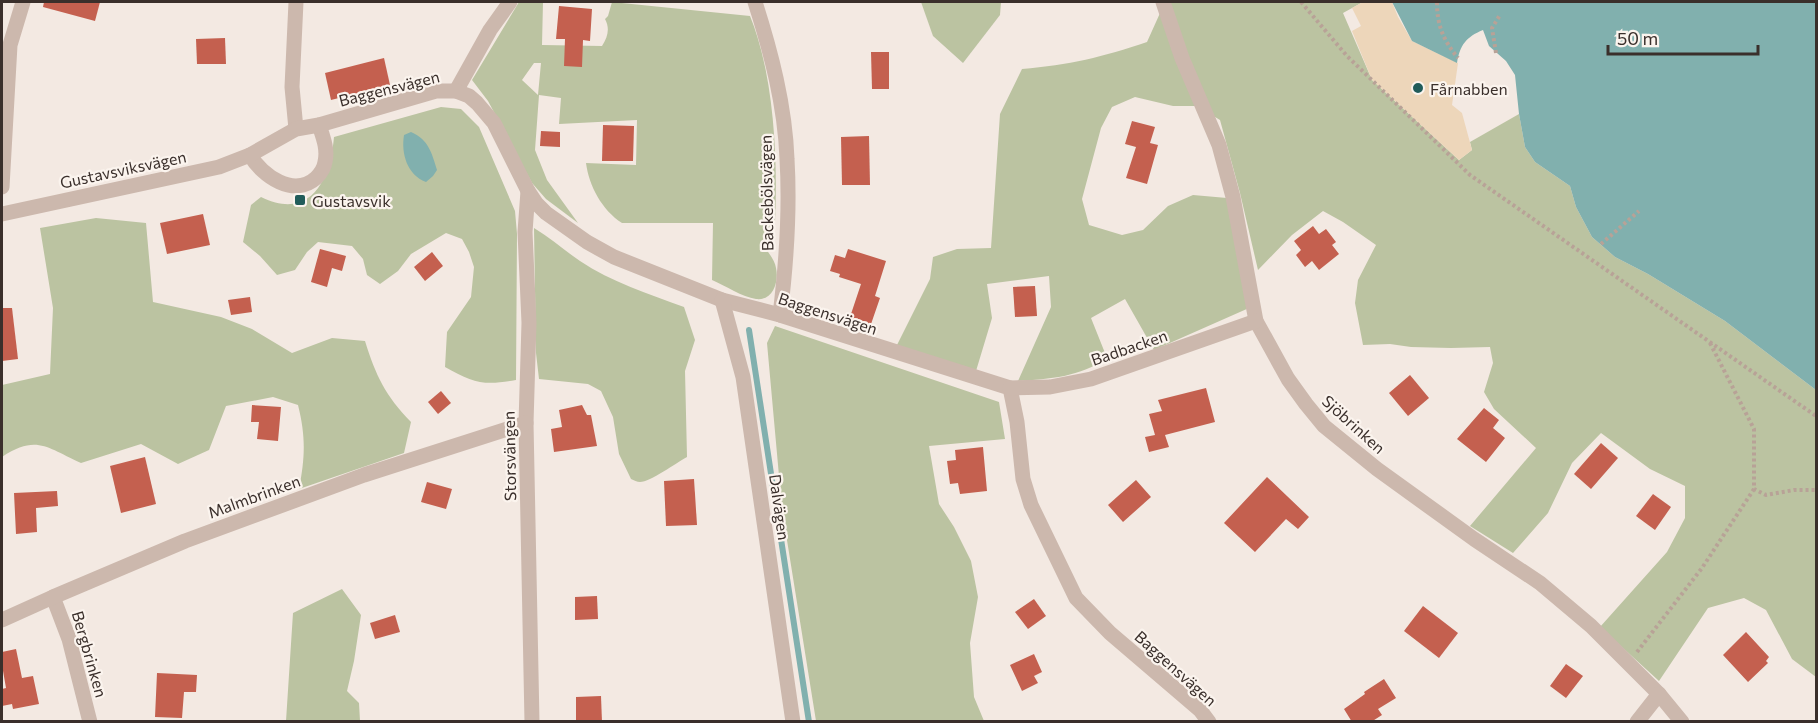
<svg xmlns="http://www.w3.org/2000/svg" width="1818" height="723" font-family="Commissioner,sans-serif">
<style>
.green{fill:#bbc3a1;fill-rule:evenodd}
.sand{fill:#edd6ba}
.water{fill:#81b0ae}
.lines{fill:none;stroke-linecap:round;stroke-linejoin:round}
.stream{stroke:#81b0ae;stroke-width:6}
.building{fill:#c4604f}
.path{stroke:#b8a297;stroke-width:4;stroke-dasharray:3 3;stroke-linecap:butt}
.minor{stroke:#ccb8ad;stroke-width:15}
.poi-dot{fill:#215c5a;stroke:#fbf4ee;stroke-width:2}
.labels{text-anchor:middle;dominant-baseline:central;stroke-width:4.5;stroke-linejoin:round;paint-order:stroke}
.street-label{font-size:16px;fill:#3a2f2b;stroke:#fbf4ee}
.poi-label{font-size:16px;fill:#3a2f2b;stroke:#fbf4ee;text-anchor:start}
</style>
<rect width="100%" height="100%" fill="#f3e9e2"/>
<g class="green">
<path d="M519 2H543L542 45 602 46C608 37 610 28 605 19L608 16 612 2 750 16C774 75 778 159 775 222L767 229 762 243C767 251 775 260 776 268 779 282 773 301 756 299 742 297 726 286 712 280L713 223H622C602 210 589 186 586 163L636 165 637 120 559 124 561 98 539 95 535 150 547 180 578 223 546 199 532 183 488 101 472 80ZM534 63H541L538 95 522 80Z"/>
<path d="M921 2H1001L1000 15 963 63 933 36Z"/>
<path d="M1165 2H1363L1343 13 1372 80 1459 160 1472 150 1470 142 1519 114 1525 147 1535 162 1570 186 1576 207 1592 237 1615 257 1648 274 1725 321 1816 390V677L1792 659 1766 610 1744 598 1708 608 1659 681 1600 627 1667 552 1685 518V486L1650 469 1601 433 1572 463 1548 513 1513 553 1470 526 1536 448 1494 409 1484 392 1493 363 1490 347 1451 348 1411 347 1390 344 1363 345 1355 303 1358 280 1376 245 1343 222 1323 211 1292 235 1258 270 1240 193 1220 120 1197 106H1173L1135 97 1112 107 1101 128 1082 199 1089 225 1122 235 1143 230 1168 206 1193 195 1227 198 1249 308 1154 350 1125 299 1091 318 1107 358C1080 377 1050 379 1018 381L1051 307 1049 276 987 284 992 318 976 371 897 345 930 279 933 257 957 249 991 248 1000 114 1022 69C1069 65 1103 57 1147 42Z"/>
<path d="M441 107 461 109 479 127 515 211 517 234 516 380C484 386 473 383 445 367L447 332 471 297 474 267 469 252 462 239 446 233 411 254 398 271 380 284 367 275 363 259 352 246 318 242 307 252 295 270 277 275 260 256 243 242 251 205 261 197C310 221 330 181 334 137Z"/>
<path d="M96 218 146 223 153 302 221 317 252 329 292 353 332 338 365 341C376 376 385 395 411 422L404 453 299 489C305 458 306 437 298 405L273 397 226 406 209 450 178 464 141 444 81 463C47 448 37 434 2 457V385L50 374 53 308 40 228Z"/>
<path d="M534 228C551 238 565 251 580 261 611 282 649 294 684 307L695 340 685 371 687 457C676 463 650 482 640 482 637 482 634 480 631 479L619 454 613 417 601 391 588 384 539 379 536 353Z"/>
<path d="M775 326 999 402 1005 439 929 446 939 504 954 527 971 561 978 597 970 643 974 697 984 721H816L782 509 767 343Z"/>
<path d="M342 589 361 615 354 661 347 691 359 703 360 721H286L293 613Z"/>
</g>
<path class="sand" d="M1363 2H1392L1398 17 1412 41 1458 63 1452 105 1462 113 1472 150 1459 160 1372 80 1352 31 1361 26 1352 8Z"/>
<g class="water">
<path d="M1392 2H1816V390L1725 321 1648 274 1615 257 1592 237 1576 207 1570 186 1535 162 1525 147 1519 114 1515 75 1506 61 1489 46 1483 30C1466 37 1460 45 1457 63L1412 41Z"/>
<path d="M411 132C428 139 432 153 437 170L433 176 426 182C407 175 401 153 404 135Z"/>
</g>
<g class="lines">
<path class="stream" d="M749 330 809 722"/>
</g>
<g class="building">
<path d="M44 2H100L95 21 43 7Z"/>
<path d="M559 6 592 9 590 41 583 40 582 67 564 66 565 39H556Z"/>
<path d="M225 38 226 64H197L196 39Z"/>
<path d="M871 52H889V89H872Z"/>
<path d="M384 58 390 85 331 100 325 73Z"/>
<path d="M1132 121 1155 127 1150 143 1158 145 1147 184 1126 178 1136 147 1125 144Z"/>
<path d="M603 125 634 126 633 161H602Z"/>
<path d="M541 131 560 132V147L540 146Z"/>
<path d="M869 136 870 185H842L841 137Z"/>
<path d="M203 214 210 245 167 254 160 223Z"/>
<path d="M1313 226 1319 234 1326 229 1336 242 1332 245 1339 254 1319 270 1312 261 1305 267 1296 255 1301 250 1294 241Z"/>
<path d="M320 249 346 256 342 271 332 268 327 287 311 282Z"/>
<path d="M848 249 886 261 875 296 880 298 870 327 849 320 861 284 839 277 840 274 830 271 835 255 845 258Z"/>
<path d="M432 252 443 266 425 281 414 267Z"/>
<path d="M1035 286 1037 316 1015 317 1013 287Z"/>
<path d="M250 297 252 312 231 315 228 300Z"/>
<path d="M2 308H12L18 359 2 361Z"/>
<path d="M1410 375 1429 398 1408 416 1389 393Z"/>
<path d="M1206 388 1215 422 1165 435 1169 447 1149 452 1145 437 1155 435 1149 414 1162 411 1158 400Z"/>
<path d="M441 391 451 403 438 414 428 402Z"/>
<path d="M252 405 281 407 278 441 257 439 259 422H251Z"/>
<path d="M582 405 587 415H591L597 446 554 452 551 429 562 427 559 410Z"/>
<path d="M1484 408 1499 420 1493 428 1505 438 1486 462 1457 439Z"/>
<path d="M1601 443 1618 458 1591 489 1574 474Z"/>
<path d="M983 447 987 491 960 494 958 483 950 484 947 461 956 460 955 450Z"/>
<path d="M145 457 156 504 121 513 110 466Z"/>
<path d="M1267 477 1309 517 1298 529 1286 519 1255 552 1224 523Z"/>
<path d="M694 479 697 525 666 526 664 481Z"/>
<path d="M1136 480 1151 497 1123 522 1108 505Z"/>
<path d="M427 482 452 489 446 509 421 502Z"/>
<path d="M57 491 58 506 36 508 37 532 16 534 14 493Z"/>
<path d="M1653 494 1671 507 1655 530 1636 516Z"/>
<path d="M597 596 598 619 575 620V597Z"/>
<path d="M1034 599 1046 616 1028 629 1015 612Z"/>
<path d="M1423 606 1458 633 1439 658 1404 631Z"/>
<path d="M395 615 400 632 375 639 370 623Z"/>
<path d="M1746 632 1769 657 1766 661 1768 663 1748 682 1723 655Z"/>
<path d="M16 649 22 678 33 676 39 704 13 709 12 704 2 706V689L6 688 2 665V652Z"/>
<path d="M1034 654 1042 672 1034 676 1038 683 1022 691 1010 665Z"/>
<path d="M1566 664 1583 676 1566 698 1550 686Z"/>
<path d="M157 673 197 675 196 692H184L182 718 155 717Z"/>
<path d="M1384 679 1396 698 1378 709 1382 715 1371 722H1352L1344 709 1365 694 1364 692Z"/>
<path d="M601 696 602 722H576V697Z"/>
</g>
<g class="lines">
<g class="path">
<path d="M1301 2 1347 56 1470 175 1816 416"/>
<path d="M1437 2C1437 25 1443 40 1458 58"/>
<path d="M1496 53 1492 28 1500 15"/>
<path d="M1601 244 1639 211"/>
<path d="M1710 343 1754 429V489L1766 495 1794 490H1816"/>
<path d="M1637 652 1702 568 1754 489"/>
</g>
<g class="minor">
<path d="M296 2 292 87 296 129"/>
<path d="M755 2C771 52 785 105 787 159 790 209 786 266 780 315"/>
<path d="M1163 2 1182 58 1219 145 1233 197 1256 321 1288 379 1306 404 1324 426 1377 469 1474 539 1540 583 1591 626 1659 694 1682 722"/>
<path d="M456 91 490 30 510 2"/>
<path d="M250 155C262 176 294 198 316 178 321 173 324 169 325 162 328 149 323 137 319 125"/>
<path d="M2 187 10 45 23 2"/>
<path d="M528 191 525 232 529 323 526 423 532 722"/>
<path d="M2 214 219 167 250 155 296 129 319 125 436 91H456L469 96 477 103 494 123 528 191 536 203 546 213 587 242 614 257 722 300 780 315 1010 388 1017 422 1023 479 1031 505 1076 598 1110 633 1200 710 1209 722"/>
<path d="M722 300 743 377 793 722"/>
<path d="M1010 388 1050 387 1091 379 1256 321"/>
<path d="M53 597 69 639 90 722"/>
<path d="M2 620 53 597 185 541 364 475 526 423"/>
<path d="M1637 722 1659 694"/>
</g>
</g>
<g class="poi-dot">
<circle cx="1418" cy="88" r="6"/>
<rect x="294" y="194" width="12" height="12" rx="3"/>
</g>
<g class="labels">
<g class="street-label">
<text transform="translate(389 88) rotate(-14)">Baggensvägen</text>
<text transform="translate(123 169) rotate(-12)">Gustavsviksvägen</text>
<text transform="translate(766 193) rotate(-91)">Backebölsvägen</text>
<text transform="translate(828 313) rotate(18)">Baggensvägen</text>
<text transform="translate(1129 347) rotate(-19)">Badbacken</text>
<text transform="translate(1354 424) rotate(42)">Sjöbrinken</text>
<text transform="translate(509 456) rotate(-91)">Storsvängen</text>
<text transform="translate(254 496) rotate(-20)">Malmbrinken</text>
<text transform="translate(780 507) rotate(82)">Dalvägen</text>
<text transform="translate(90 654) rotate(74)">Bergbrinken</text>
<text transform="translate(1176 668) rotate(42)">Baggensvägen</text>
</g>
<g class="poi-label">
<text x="1430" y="88">Fårnabben</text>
<text x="312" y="200">Gustavsvik</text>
</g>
</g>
<rect width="1818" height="723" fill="none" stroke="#3a2f2b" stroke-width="6"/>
<path d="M1608 45v9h150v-9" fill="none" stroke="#3a2f2b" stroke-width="3"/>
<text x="1617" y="45" font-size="18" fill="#3a2f2b" stroke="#fbf4ee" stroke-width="4.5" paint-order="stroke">50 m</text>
</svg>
